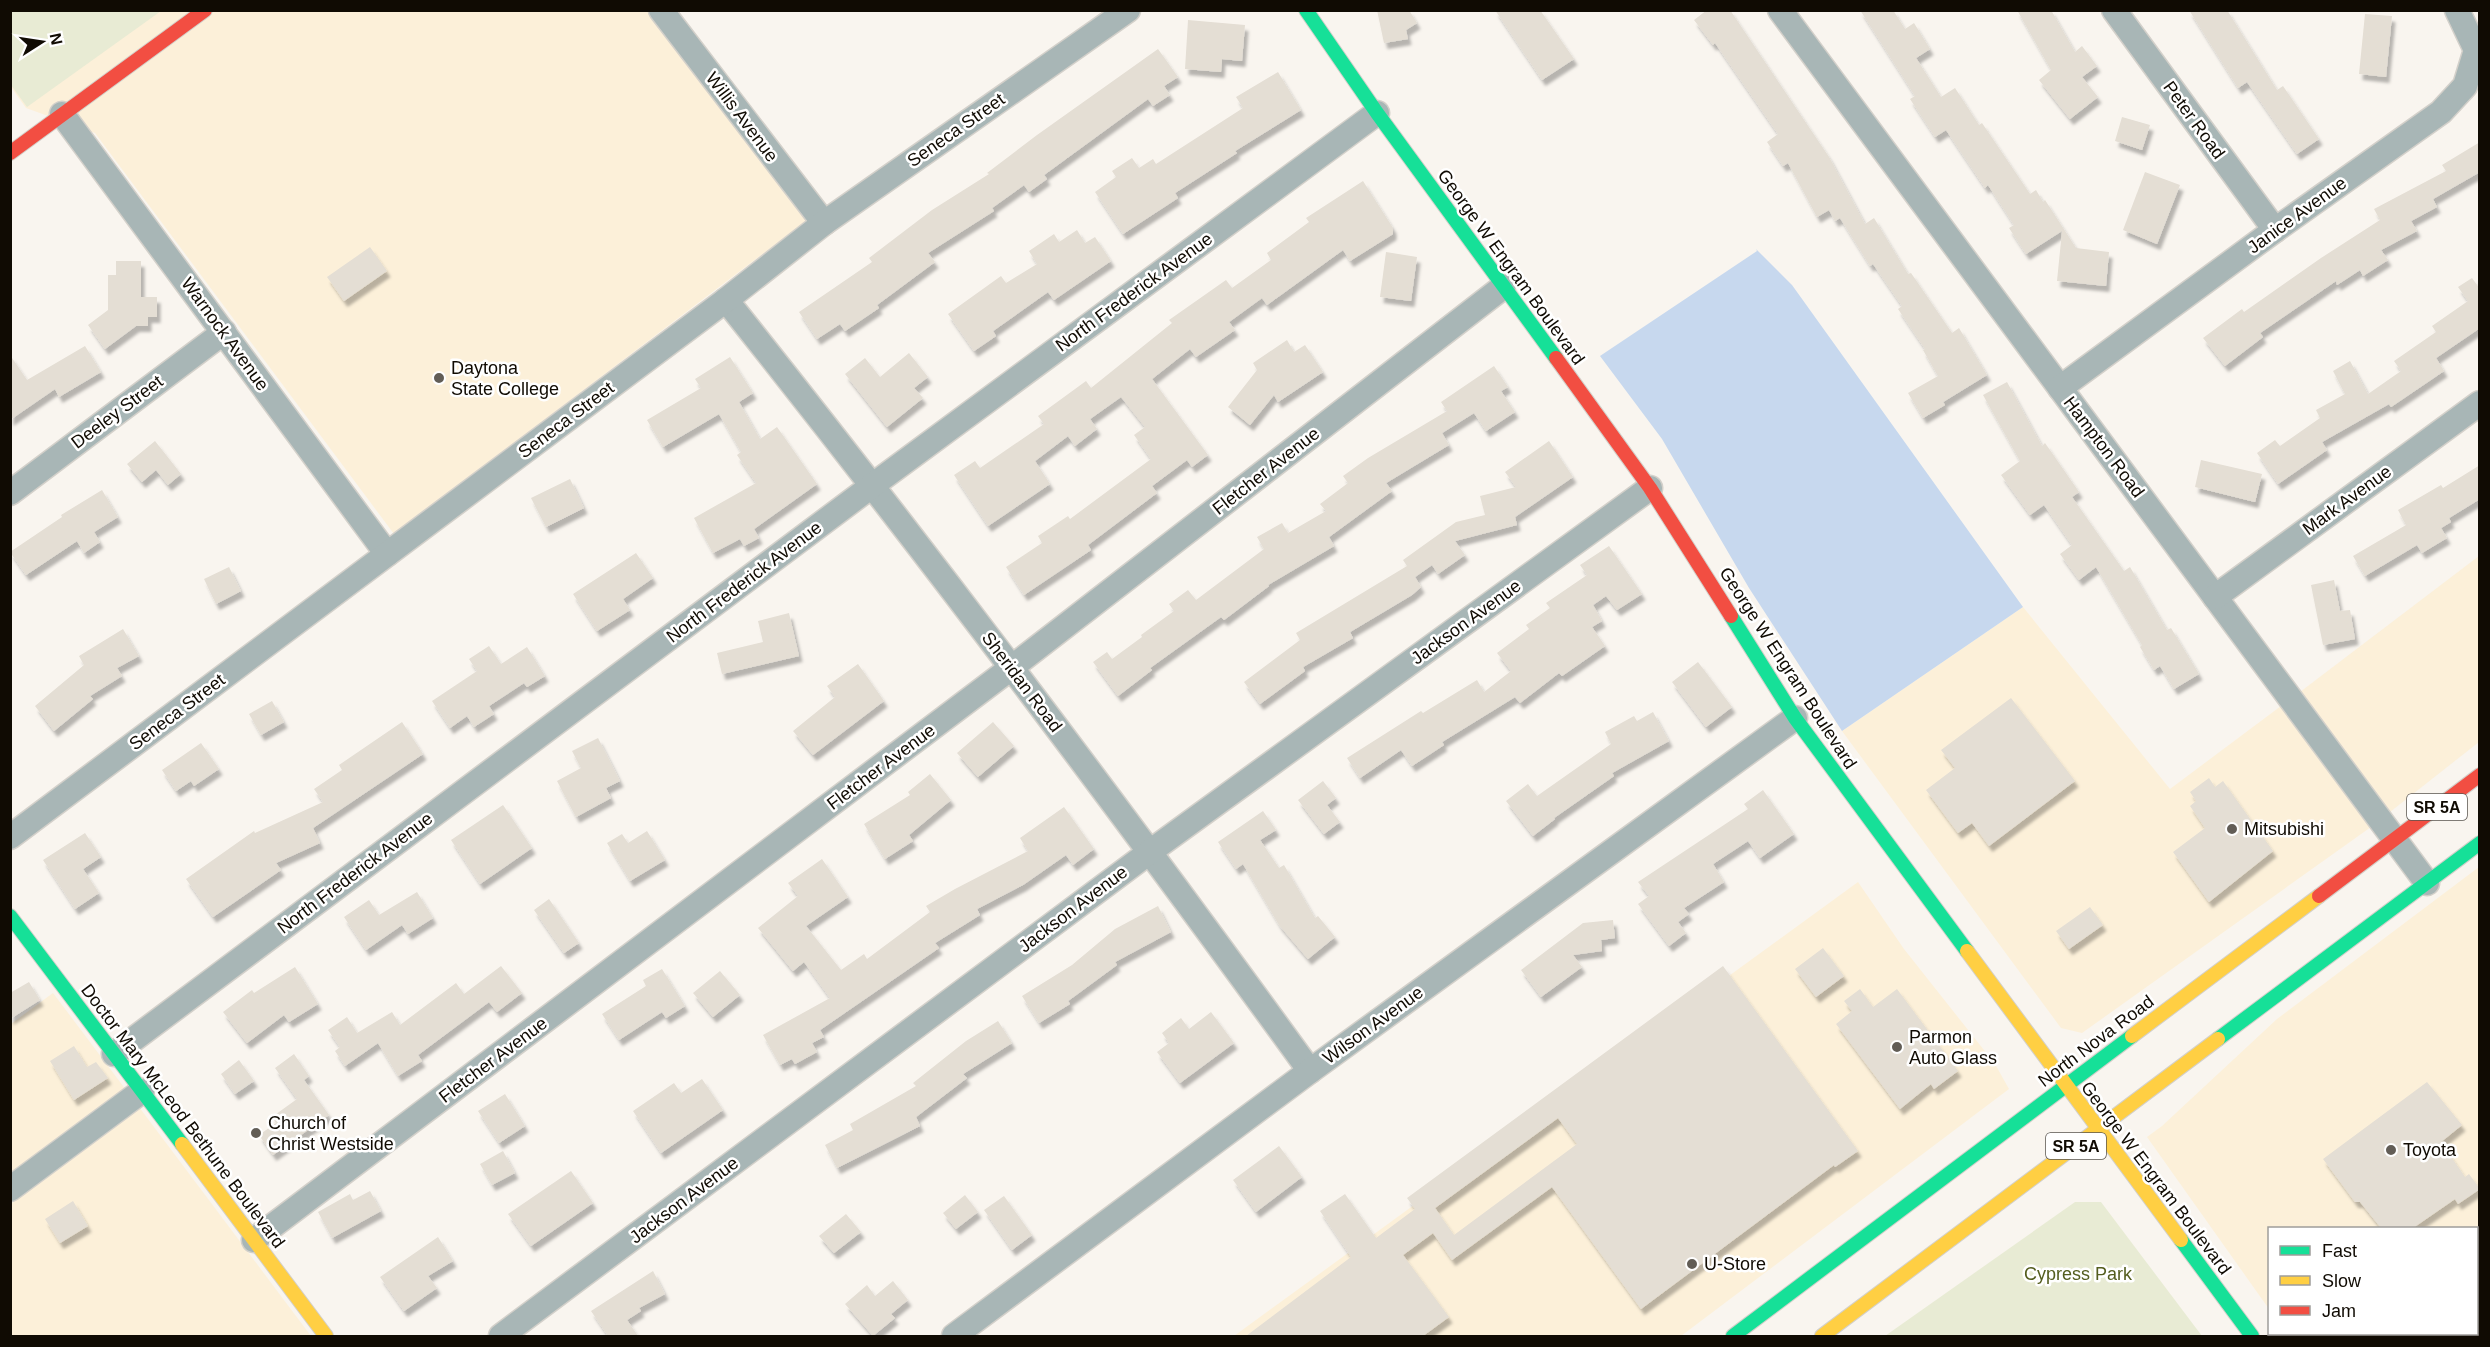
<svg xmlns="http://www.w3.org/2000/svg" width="2490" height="1347" font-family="Arial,sans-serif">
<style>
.built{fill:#fcf0d9}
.green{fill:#e8ebd4}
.water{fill:#c7d8ee}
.building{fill:#e4ded4;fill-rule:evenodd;filter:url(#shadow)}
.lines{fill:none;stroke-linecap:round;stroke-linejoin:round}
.street-casing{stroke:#d3d0ca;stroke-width:27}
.fast-casing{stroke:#d3d0ca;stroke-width:16}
.slow-casing{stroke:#d3d0ca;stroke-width:16}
.jam-casing{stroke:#d3d0ca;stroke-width:16}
.street{stroke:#a8b6b6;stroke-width:24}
.fast{stroke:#16e098;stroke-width:14}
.slow{stroke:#ffcf43;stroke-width:14}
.jam{stroke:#f24e42;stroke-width:14}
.poi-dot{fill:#625d56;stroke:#fff;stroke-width:2}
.labels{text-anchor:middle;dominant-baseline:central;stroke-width:5;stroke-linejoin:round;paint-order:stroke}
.shield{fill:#fff;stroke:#58544f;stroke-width:1.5}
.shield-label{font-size:16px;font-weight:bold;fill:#100b03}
.street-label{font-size:18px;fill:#100b03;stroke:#fff}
.poi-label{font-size:18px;fill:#100b03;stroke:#fff;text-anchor:start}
.park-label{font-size:18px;fill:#545d1e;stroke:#fff}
</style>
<defs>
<filter id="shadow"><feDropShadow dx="3.5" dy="6" stdDeviation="1.5" flood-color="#0004"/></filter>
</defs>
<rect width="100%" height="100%" fill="#f9f5ef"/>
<g class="built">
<path d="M11 11H649L806 221 394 534 95 133 26 108 11 87Z"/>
<path d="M2479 556V742L2390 812 2300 692Z"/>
<path d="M2023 607 2170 789 2281 706 2371 827 2082 1033 2061 1028 1842 731Z"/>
<path d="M2479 867V1336H2290L2288 1334H2476V1228H2270L2269 1309 2147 1137 2162 1126 2277 1019Z"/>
<path d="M1858 882 1904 949 1995 1064 2009 1089 1681 1336H1234Z"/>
<path d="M53 993 126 1090 11 1176V1024Z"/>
<path d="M139 1107 311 1336H11V1204Z"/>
</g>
<g class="green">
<path d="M11 10H161V11L27 107 11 85Z"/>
<path d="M2075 1202H2101L2202 1336H1885Z"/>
</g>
<path class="water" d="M1756 249 1792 285 2023 607 1842 731 1749 588 1662 439 1600 356 1757 251Z"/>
<g class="building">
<path d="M1377 10H1409L1417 23 1406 30 1408 39 1384 43Z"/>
<path d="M1495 10H1540L1574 59 1542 80Z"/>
<path d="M1707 10H1730L1829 157 1865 224 1874 218 1908 274 1911 273 1952 333 1959 328 1987 375 1943 402 1945 405 1923 418 1908 393 1938 376 1923 350 1925 349 1898 309 1902 306 1873 264 1870 266 1840 218 1835 221 1829 210 1817 217 1788 163 1783 166 1767 142 1778 134 1715 43 1713 45 1694 20Z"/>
<path d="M1860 10H1893L1905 29 1914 23 1930 49 1916 58 1941 97 1955 88 1979 125 1982 123 2030 194 2036 190 2043 202 2045 200 2076 248 2109 252 2106 286 2057 281 2062 231 2026 254 2009 228 2014 225 1988 185 1985 188 1946 130 1935 137 1910 99 1915 96Z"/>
<path d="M2017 10H2051L2075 52 2082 46 2097 66 2082 77 2098 97 2070 119 2039 80 2051 70Z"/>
<path d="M2189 10H2227L2277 90 2283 86 2319 139 2297 154 2247 82 2238 88Z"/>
<path d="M2365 14 2392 16 2386 77 2359 74Z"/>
<path d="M1188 20 1245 25 1242 61 1222 59 1221 72 1185 69Z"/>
<path d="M1158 49 1178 77 1164 86 1170 95 1153 106 1148 99 1044 175 1047 179 1029 192 1024 185 992 208 994 211 928 253 935 262 877 305 879 308 845 331 840 324 817 339 799 312 872 262 869 258 932 210 989 174 987 173 1037 135Z"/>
<path d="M1278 72 1301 110 1235 151 1237 153 1175 193 1178 198 1123 234 1095 192 1116 177 1112 171 1132 158 1139 168 1153 159 1156 164 1243 108 1236 97Z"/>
<path d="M2122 117 2150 125 2142 150 2115 141Z"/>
<path d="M2480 142V172L2433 199 2437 207 2411 221 2417 231 2381 250 2388 260 2363 276 2360 270 2337 285 2336 281 2260 333 2263 337 2225 366 2203 338 2242 309 2244 312 2321 258 2380 220 2374 209 2446 171 2442 165Z"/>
<path d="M2145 172 2180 185 2157 244 2123 230Z"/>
<path d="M1363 181 1393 228V234L1350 261 1343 250 1267 305 1262 298 1229 322 1235 330 1196 357 1190 349 1152 379 1208 455 1192 467 1187 460 1152 486 1157 493 1088 545 1091 550 1024 595 1006 567 1042 543 1038 536 1068 516 1070 519 1151 459 1134 435 1145 427 1121 397 1090 419 1097 429 1075 446 1068 436 1035 461 1050 484 988 526 954 475 975 461 980 468 1044 424 1038 416 1086 381 1091 388 1172 323 1169 320 1226 280 1232 288 1271 260 1267 253 1309 222 1306 218Z"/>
<path d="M1077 230 1085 243 1095 237 1111 261 1054 300 1048 292 993 331 996 336 974 351 948 314 1001 276 1006 283 1037 264 1029 251 1054 234 1059 242Z"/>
<path d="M370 247 387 271 344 301 327 277Z"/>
<path d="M1386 252 1417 257 1411 301 1380 297Z"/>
<path d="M116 261H141V297H157V317H148V326H136L105 349 88 325 108 310V275H116Z"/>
<path d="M2472 278 2480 289V328L2436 358 2444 371 2391 407 2389 404 2322 442 2327 450 2278 484 2257 453 2275 440 2280 446 2320 418 2316 410 2345 394 2333 371 2350 361 2368 394 2401 371 2394 361 2436 332 2432 326 2468 301 2458 287Z"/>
<path d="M1287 340 1294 352 1305 345 1323 372 1278 402 1274 395 1250 425 1228 407 1257 370 1253 363Z"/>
<path d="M85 346 101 372 59 397 55 389 10 420V355L27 380Z"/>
<path d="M909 353 928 377 914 388 923 398 887 427 845 374 865 358 880 377Z"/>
<path d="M730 357 753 393 739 402 760 439 777 427 817 484 754 529 759 538 744 546 740 539 713 553 694 518 756 483 737 455 741 452 719 414 663 447 647 420 701 388 695 379Z"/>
<path d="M1494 366 1508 387 1501 391 1515 412 1486 431 1474 413 1442 433 1449 445 1386 483 1392 491 1329 537 1334 546 1268 585 1269 586 1224 620 1221 617 1150 668 1152 670 1118 696 1093 662 1107 652 1112 659 1142 637 1141 635 1174 611 1169 604 1188 590 1196 600 1264 549 1257 537 1282 523 1288 533 1326 511 1320 504 1348 483 1343 476 1368 458 1447 411 1441 402Z"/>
<path d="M2007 382 2042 446 2045 443 2079 492 2072 497 2124 571 2130 567 2167 630 2171 628 2199 674 2174 689 2160 666 2154 670 2140 647 2142 645 2096 567 2079 580 2060 554 2072 545 2044 505 2030 515 2001 475 2020 461 1983 395Z"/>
<path d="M155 441 181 474 168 485 156 470 142 482 127 464Z"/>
<path d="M1549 441 1573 477 1515 517 1517 525 1455 541 1465 555 1438 574 1432 565 1415 577 1421 587 1412 595 1350 632 1353 638 1303 667 1305 671 1260 704 1244 682 1300 640 1296 633 1407 566 1403 560 1456 522 1485 515 1480 496 1516 487 1505 472Z"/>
<path d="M2201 460 2262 474 2255 502 2195 487Z"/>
<path d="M2480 465V499L2449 518 2451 522 2441 528 2447 538 2422 553 2417 545 2365 576 2353 556 2406 525 2398 510 2441 485 2443 488Z"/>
<path d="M570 479 584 508 546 527 531 498Z"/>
<path d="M102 490 118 517 94 532 100 542 84 553 77 541 26 575 10 552 62 517 61 515Z"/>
<path d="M1609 546 1642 594 1617 610 1606 596 1593 605 1602 621 1592 627 1605 646 1562 676 1559 673 1520 703 1515 697 1442 742 1444 745 1412 766 1401 750 1360 778 1347 758 1421 711 1423 713 1477 680 1484 692 1511 671 1497 653 1529 629 1526 625 1550 608 1546 603 1587 575 1580 565Z"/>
<path d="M636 553 653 578 623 599 630 610 597 631 573 594Z"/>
<path d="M229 567 241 591 216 604 204 579Z"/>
<path d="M2334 580 2340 611 2350 610 2355 639 2323 645 2311 585Z"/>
<path d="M789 613 799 656 722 674 717 653 763 642 758 621Z"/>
<path d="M123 629 139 656 117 668 122 676 90 696 93 699 54 731 35 706 84 665 79 656Z"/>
<path d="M489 646 501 664 527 647 545 676 527 687 524 683 489 706 494 714 474 727 467 716 450 728 432 701 477 671 469 659Z"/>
<path d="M1698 662 1732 707 1706 727 1672 682Z"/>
<path d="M858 664 884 701 813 755 793 731 835 697 827 686Z"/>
<path d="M2011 698 2075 781 1989 846 1972 823 1958 833 1926 790 1955 768 1941 750Z"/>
<path d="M272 701 284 722 261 735 249 714Z"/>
<path d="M1653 712 1669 741 1612 773 1614 776 1554 818 1555 819 1533 836 1506 801 1528 784 1537 796 1611 744 1605 732 1634 716 1637 721Z"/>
<path d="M402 722 423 754 313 828 320 843 276 863 281 870 213 917 186 879 254 831 255 833 323 802 314 789 342 770 339 765Z"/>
<path d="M993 722 1014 746 978 777 957 753Z"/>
<path d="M598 738 620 781 606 788 611 798 576 817 557 781 581 768 572 751Z"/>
<path d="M201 743 219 769 194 786 191 781 176 791 162 770Z"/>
<path d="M930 774 951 800 909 835 913 841 885 859 864 824 910 795 908 792Z"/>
<path d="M2209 778 2215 787 2223 781 2273 851 2209 902 2173 852 2205 828 2190 806 2196 801 2190 792Z"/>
<path d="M1323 781 1336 798 1327 805 1340 822 1324 834 1298 800Z"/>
<path d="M1763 790 1794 834 1760 858 1748 841 1713 864 1724 882 1684 908 1689 914 1678 922 1686 933 1669 946 1638 904 1649 896 1638 882 1748 809 1744 804Z"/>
<path d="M503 805 532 848 480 884 451 840Z"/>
<path d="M1064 807 1094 849 1073 865 1066 855 1023 885 977 909 980 915 935 943 939 948 820 1030 824 1037 812 1043 817 1052 795 1064 792 1059 780 1065 763 1035 830 998 804 962 793 971 758 928 798 896 788 883 822 859 848 897 806 926 841 970 864 954 867 959 930 912 926 906 955 889 1028 851 1020 838Z"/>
<path d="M1263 811 1276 830 1260 840 1279 868 1284 865 1315 918 1318 916 1335 937 1308 959 1279 925 1243 864 1236 869 1218 842Z"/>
<path d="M647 831 665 860 630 881 607 843 622 834 628 843Z"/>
<path d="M85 833 101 857 83 869 99 893 75 909 43 860Z"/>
<path d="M417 892 433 918 408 934 402 925 366 950 344 917 369 900 379 915Z"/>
<path d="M549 899 579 943 564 953 534 910Z"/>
<path d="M1158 906 1171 932 1115 962 1117 965 1068 1001 1070 1004 1039 1023 1022 996 1072 965 1115 929Z"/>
<path d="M2090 907 2103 925 2069 949 2056 931Z"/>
<path d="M1613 920 1615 938 1601 940 1602 951 1573 955 1582 967 1541 997 1521 970 1583 923Z"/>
<path d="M1823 948 1844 976 1816 997 1795 969Z"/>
<path d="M501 966 522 993 497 1012 489 1002 418 1055 422 1061 398 1076 378 1043 345 1066 335 1051 340 1047 328 1030 347 1017 357 1033 392 1012 400 1025 456 983 464 994Z"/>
<path d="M1723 966 1858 1151 1835 1167 1834 1165 1641 1309 1552 1187 1452 1260 1433 1233 1403 1255 1449 1317 1423 1336H1246L1351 1257 1320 1211 1345 1194 1376 1238 1415 1209 1407 1198ZM1558 1118 1577 1144 1454 1235 1435 1208Z"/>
<path d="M295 967 318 1004 289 1022 284 1015 247 1043 223 1012 252 990 254 993Z"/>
<path d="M662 969 685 1006 666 1018 662 1012 619 1040 602 1014 646 986 643 980Z"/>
<path d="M720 971 740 995 713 1017 693 993Z"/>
<path d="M29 982 40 1000 10 1019V993Z"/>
<path d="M1860 989 1873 1007 1897 989 1958 1071 1934 1089 1931 1084 1900 1109 1836 1024 1852 1011 1844 1001Z"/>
<path d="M1211 1012 1234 1043 1180 1083 1157 1052 1169 1043 1162 1033 1181 1018 1189 1029Z"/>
<path d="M998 1021 1012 1043 963 1074 967 1078 916 1117 920 1126 837 1168 825 1145 853 1130 850 1124 916 1086 913 1083 966 1041Z"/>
<path d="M74 1046 87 1067 96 1062 108 1078 74 1100 50 1061Z"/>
<path d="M294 1054 309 1076 304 1080 329 1115 273 1155 259 1135 276 1123 272 1117 297 1099 275 1068Z"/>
<path d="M239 1060 254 1081 235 1094 221 1074Z"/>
<path d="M702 1079 723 1110 661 1153 633 1111 674 1083 681 1093Z"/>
<path d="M2427 1082 2462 1125 2441 1142 2465 1177 2469 1174 2480 1189 2458 1204 2455 1199 2413 1228H2381L2360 1202H2355L2323 1159Z"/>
<path d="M505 1094 525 1126 499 1143 478 1111Z"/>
<path d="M1279 1146 1302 1177 1256 1212 1233 1180Z"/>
<path d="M503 1151 515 1173 492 1185 480 1164Z"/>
<path d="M571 1171 593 1203 531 1246 508 1214Z"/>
<path d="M370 1191 381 1211 332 1238 318 1212 350 1194 353 1200Z"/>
<path d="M965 1195 978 1212 956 1229 943 1213Z"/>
<path d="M1004 1196 1032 1235 1012 1250 984 1210Z"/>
<path d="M73 1201 88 1226 60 1243 45 1219Z"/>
<path d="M846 1214 861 1232 834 1253 819 1236Z"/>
<path d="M438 1237 453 1261 428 1276 437 1288 404 1311 380 1277Z"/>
<path d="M653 1271 665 1294 639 1308 641 1311 627 1320 638 1336H608L591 1311Z"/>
<path d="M893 1281 908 1300 891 1314 895 1318 873 1336 845 1304 867 1285 875 1296Z"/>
</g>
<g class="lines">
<defs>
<g id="street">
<path d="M661 10 824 223"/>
<path d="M1780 10 2427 883"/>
<path d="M2114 10 2275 230"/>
<path d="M62 114 387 554"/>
<path d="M726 300C927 552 1121 810 1310 1071"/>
<path d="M2060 388 2275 230 2441 112 2465 86 2476 50 2457 10"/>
<path d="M10 493 224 332"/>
<path d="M2215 597 2480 403"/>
<path d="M10 837 726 300 824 223 1128 10"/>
<path d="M114 1054 873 485 1377 113"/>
<path d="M10 1189 142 1091"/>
<path d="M254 1240 1011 668 1503 287"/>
<path d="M501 1336 1151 851 1650 488"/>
<path d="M954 1336 1310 1071 1795 718"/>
</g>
<g id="fast">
<path d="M1306 10 1377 113 1556 358"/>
<path d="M1731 616 1795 718 1967 951"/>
<path d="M10 916 182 1144"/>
<path d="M2218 1039 2480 843"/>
<path d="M2181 1240 2252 1336"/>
<path d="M1733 1336 2132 1036"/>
</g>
<g id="slow">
<path d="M1967 951 2181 1240"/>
<path d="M2132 1036 2319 896"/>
<path d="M182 1144 326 1336"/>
<path d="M1822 1336 2218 1039"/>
</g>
<g id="jam">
<path d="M10 153 205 10"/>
<path d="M1556 358 1650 488 1731 616"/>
<path d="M2319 896 2480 775"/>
</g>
</defs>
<use href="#street" class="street-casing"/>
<use href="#fast" class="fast-casing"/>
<use href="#slow" class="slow-casing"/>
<use href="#jam" class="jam-casing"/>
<use href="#street" class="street"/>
<use href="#fast" class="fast"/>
<use href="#slow" class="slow"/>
<use href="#jam" class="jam"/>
</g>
<g class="poi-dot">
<circle cx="439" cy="378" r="6"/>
<circle cx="2232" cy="829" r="6"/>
<circle cx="1897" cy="1047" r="6"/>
<circle cx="256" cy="1133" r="6"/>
<circle cx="2391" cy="1150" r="6"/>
<circle cx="1692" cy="1264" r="6"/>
</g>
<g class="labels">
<g class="shield">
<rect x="2407" y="794" width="60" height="26" rx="4.5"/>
<rect x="2046" y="1133" width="60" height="26" rx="4.5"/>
</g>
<g class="shield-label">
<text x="2437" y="807">SR 5A</text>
<text x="2076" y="1146">SR 5A</text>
</g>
<g class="street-label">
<text transform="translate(742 117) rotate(53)">Willis Avenue</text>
<text transform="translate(2194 120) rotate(54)">Peter Road</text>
<text transform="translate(956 130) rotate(-35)">Seneca Street</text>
<text transform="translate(2297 215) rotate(-36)">Janice Avenue</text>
<text transform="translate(1511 267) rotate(54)">George W Engram Boulevard</text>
<text transform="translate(1134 292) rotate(-36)">North Frederick Avenue</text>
<text transform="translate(225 334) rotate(54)">Warnock Avenue</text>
<text transform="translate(117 412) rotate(-37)">Deeley Street</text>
<text transform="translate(566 420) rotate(-37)">Seneca Street</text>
<text transform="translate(2104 447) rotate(53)">Hampton Road</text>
<text transform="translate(1266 471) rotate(-38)">Fletcher Avenue</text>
<text transform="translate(2347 500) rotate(-36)">Mark Avenue</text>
<text transform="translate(744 582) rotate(-37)">North Frederick Avenue</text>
<text transform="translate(1466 622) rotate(-36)">Jackson Avenue</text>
<text transform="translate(1788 668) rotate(57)">George W Engram Boulevard</text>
<text transform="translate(1022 682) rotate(53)">Sheridan Road</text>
<text transform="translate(177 712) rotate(-37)">Seneca Street</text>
<text transform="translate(881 767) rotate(-37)">Fletcher Avenue</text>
<text transform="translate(355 873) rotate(-37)">North Frederick Avenue</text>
<text transform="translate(1073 909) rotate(-37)">Jackson Avenue</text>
<text transform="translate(1373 1025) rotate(-36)">Wilson Avenue</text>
<text transform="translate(2096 1041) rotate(-37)">North Nova Road</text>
<text transform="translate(493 1060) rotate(-37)">Fletcher Avenue</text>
<text transform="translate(183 1116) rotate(53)">Doctor Mary McLeod Bethune Boulevard</text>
<text transform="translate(2156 1178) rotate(53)">George W Engram Boulevard</text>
<text transform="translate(684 1200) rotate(-37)">Jackson Avenue</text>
</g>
<g class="poi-label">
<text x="451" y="368">Daytona<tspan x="451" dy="21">State College</tspan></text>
<text x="2244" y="829">Mitsubishi</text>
<text x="1909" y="1037">Parmon<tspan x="1909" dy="21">Auto Glass</tspan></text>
<text x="268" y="1123">Church of<tspan x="268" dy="21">Christ Westside</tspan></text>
<text x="2403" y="1150">Toyota</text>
<text x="1704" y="1264">U-Store</text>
</g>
<g class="park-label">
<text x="2078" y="1274">Cypress Park</text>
</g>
</g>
<rect width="2490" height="1347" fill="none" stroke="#100b03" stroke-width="24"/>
<rect x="2268" y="1227" width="210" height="108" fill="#ffffff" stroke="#9f9d9a" stroke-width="1.5"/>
<rect x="2280" y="1246" width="30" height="9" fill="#16e098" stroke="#9f9d9a" stroke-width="1.5"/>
<text x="2322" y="1257" font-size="18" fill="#100b03">Fast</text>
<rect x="2280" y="1276" width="30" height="9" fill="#ffcf43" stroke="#9f9d9a" stroke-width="1.5"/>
<text x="2322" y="1287" font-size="18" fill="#100b03">Slow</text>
<rect x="2280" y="1306" width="30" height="9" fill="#f24e42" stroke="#9f9d9a" stroke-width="1.5"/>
<text x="2322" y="1317" font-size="18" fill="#100b03">Jam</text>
<g transform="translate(42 42) rotate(78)" stroke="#ffffff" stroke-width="4.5" paint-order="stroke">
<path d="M0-4.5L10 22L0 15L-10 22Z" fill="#100b03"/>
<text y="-9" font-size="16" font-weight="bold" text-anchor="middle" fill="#100b03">N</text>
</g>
</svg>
